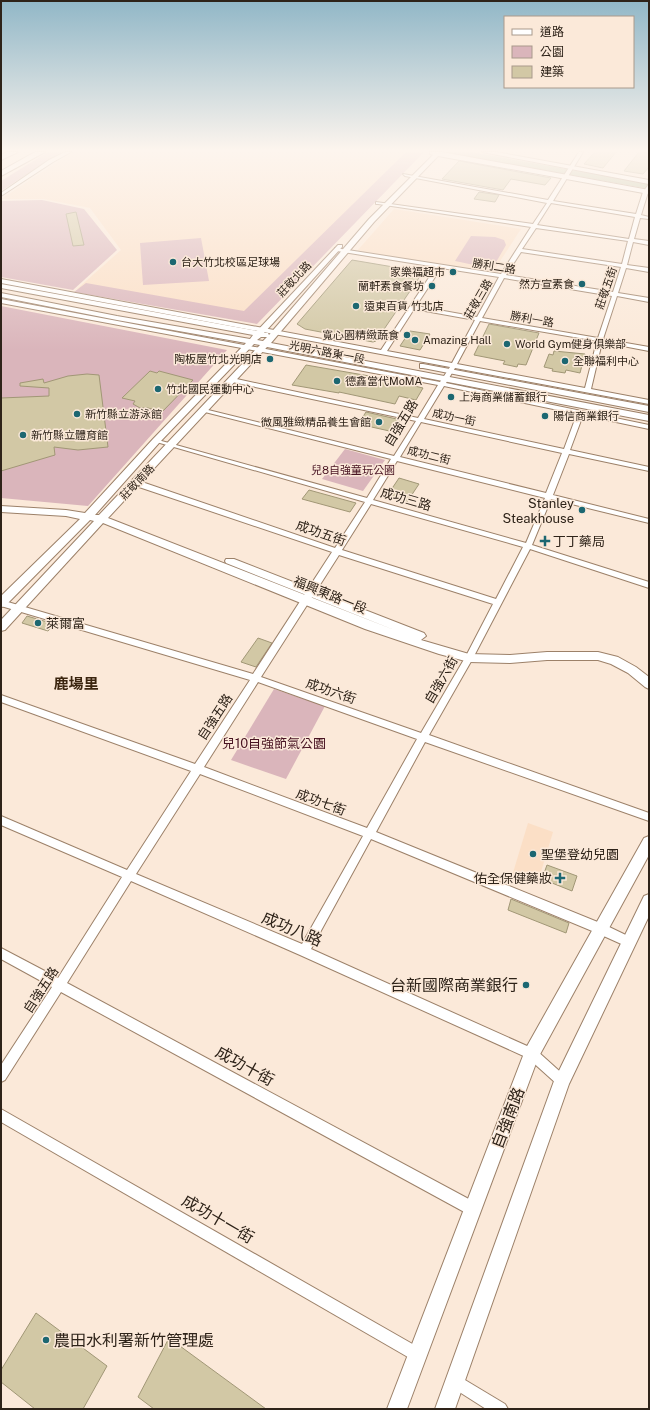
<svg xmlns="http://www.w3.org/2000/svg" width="650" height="1410" font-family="'Public Sans','Noto Sans TC',sans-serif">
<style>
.built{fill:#fbdfc6}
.green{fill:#dab5bb}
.water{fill:#b0bb96}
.building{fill:#d2c8a5;stroke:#a19776}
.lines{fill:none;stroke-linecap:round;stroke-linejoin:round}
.street-casing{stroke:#9c8169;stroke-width:2}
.secondary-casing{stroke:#9c8169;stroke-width:2}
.highway-casing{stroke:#9c8169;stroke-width:2}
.street{fill:#fff;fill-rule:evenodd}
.secondary{fill:#fff;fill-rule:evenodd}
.highway{fill:#fff;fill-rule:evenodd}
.poi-dot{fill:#1c6771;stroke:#fbe9d9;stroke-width:1.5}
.labels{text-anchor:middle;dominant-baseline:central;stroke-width:3;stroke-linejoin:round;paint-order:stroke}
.far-poi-label{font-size:11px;fill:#2e2319;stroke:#fbe9d9;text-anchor:start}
.far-street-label{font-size:11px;fill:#2e2319;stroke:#fbe9d9}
.far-park-label{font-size:11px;fill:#481322;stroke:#fbe9d9}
.street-label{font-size:13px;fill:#2e2319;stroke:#fbe9d9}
.poi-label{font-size:13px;fill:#2e2319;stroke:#fbe9d9;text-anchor:start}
.park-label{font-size:13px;fill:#481322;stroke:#fbe9d9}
.quarter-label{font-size:15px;font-weight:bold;fill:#3b250f;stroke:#fbe9d9}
.near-street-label{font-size:16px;fill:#2e2319;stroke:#fbe9d9}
.near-poi-label{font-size:16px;fill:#2e2319;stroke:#fbe9d9;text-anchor:end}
</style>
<rect width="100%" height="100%" fill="#fbe9d9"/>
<g class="built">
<path d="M73 152H413L250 318 77 289 121 250 90 208 44 199H1Z"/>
<path d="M394 209 521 229 493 272 357 251Z"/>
<path d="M528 823 553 832 537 885 512 876Z"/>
</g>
<g class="green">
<path d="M48 152H61L1 191V181Z"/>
<path d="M406 152 423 153 257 324 74 292 86 283 244 311Z"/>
<path d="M42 200 84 209 117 250 73 290 1 277V201Z"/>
<path d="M471 236 495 237 504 240 506 245 495 264C480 269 469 263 455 261Z"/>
<path d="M201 238 209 281 143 285 140 243Z"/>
<path d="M1 306 227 350 88 506 1 498Z"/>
<path d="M345 449 385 460 363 491 322 479Z"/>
<path d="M274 689 325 706 286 779 231 760Z"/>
</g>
<path class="water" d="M443 152H472L649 184V189Z"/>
<g class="building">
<path d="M595 152H616L603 168 584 164Z"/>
<path d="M639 152 649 153V167L643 174 624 171Z"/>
<path d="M459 161 551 178 545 185 511 179 503 190 442 179Z"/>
<path d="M479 192 499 195 495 202 474 199Z"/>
<path d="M76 212 84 245 73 246 66 214Z"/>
<path d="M352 260 423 272 376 341 373 342 305 329 297 324Z"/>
<path d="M489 324 539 333 526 365 518 364 517 367 503 364 505 361 474 355Z"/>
<path d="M410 331 430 334 420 350 400 346Z"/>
<path d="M554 351 585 354 580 373 566 370 565 373 552 371 553 369 544 367 549 354 553 355Z"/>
<path d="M306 365 381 378 423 388 416 400 399 396 395 404 339 392V393L292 385Z"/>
<path d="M150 371 157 373 159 371 193 380 162 412 148 408H140L133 404 135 401 122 398Z"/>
<path d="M87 374 99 375 108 447 78 450 54 447 55 455 1 471V398L49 396V388L20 386V383L43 379 44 383 68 376Z"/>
<path d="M366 412 401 420 394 432 358 424Z"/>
<path d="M399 478 419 484 407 502 387 496Z"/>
<path d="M309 490 356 503 350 512 302 499Z"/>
<path d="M27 616 54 624 48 631 22 623Z"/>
<path d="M258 638 272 643 256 667 241 662Z"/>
<path d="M547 865 577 876 572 891 542 879Z"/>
<path d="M511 899 569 923 566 933 508 910Z"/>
<path d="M36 1313 107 1366 83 1409H35L1 1382V1370Z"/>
<path d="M169 1338 266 1409H154L138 1397Z"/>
</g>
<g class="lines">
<defs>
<g id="street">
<path d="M65 152H71L53 162 1 196V193L49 160Z"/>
<path d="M579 152H583L553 201 636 214 643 192 649 184V189L641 215 649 217V219L640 218 634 239 649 241V245L633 242 627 265 649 268V272L626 268 618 293 649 298V302L617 296 603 339 649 347V351L602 342 591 389 649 400V404L455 368 446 383 649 425V429L583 415 570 450 649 467V471L569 454 553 495 649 519V523L551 499 532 545 649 582V588L530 549 473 658 429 735 649 813V821L425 742 376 832 605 925 632 938 634 942 632 946 628 947 597 933 371 839 311 949 536 1050 566 1077 568 1081 566 1085 562 1087 558 1085 528 1058 300 955 131 881 67 983 478 1204 480 1209 478 1214 473 1216 468 1214 61 992 5 1080 1 1082V1065L52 987 1 959V948L58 978 122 877 1 825V816L127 870 191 771 1 702V695L195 764 250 680 1 606V600L253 674 332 552 133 485 132 483 136 481H139L335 548 365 502 153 441 154 440H158L367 498 391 459 201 411 204 409 394 456 416 421 232 382 229 380 232 378 418 418 438 385 1 303V299L440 382 450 367 1 283V279L381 350 436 267 337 251 335 250V248L501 274 531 227 378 204H376V202L533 224 547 203 405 176 403 174 548 200ZM551 203 635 217 629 239 537 225ZM536 228 628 241 622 264 522 249ZM521 252 621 267 613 292 506 275ZM441 268 499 277 477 317 416 306ZM504 278 612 296 598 338 482 318ZM414 309 475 320 452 363 387 351ZM480 321 597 341 585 388 457 364ZM444 386 577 414 564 449 424 419ZM421 422 562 453 546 493 400 457ZM397 461 545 498 526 543 373 500ZM371 504 523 547 496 599 342 550ZM339 555 493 604 466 656 421 733 261 677ZM258 682 417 739 367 828 204 767ZM200 774 363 836 302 944 136 874Z"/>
<path d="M1 1109 423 1350 425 1355 423 1360 418 1362 413 1360 1 1122Z"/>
<path d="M455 1374 505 1404 508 1409H486L450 1386 448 1381 450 1376Z"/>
</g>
<g id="secondary">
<path d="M430 152H442L649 190V194L438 156 374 222 271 343 649 415V421L267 347 108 518 397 631 226 563 225 561 226 559H234L424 633 426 636 421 640 469 654 510 655 547 652H598L618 657 636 667 649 677V689L645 687 628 673 611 664 598 660H547L510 663 469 662 439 654 365 629 103 523 5 630 1 631V620L94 521 90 520 5 606 1 607V596L80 519 66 516 1 512V506L66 510 85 513 153 439 246 343 117 320 1 297V293L117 316 250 339 253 335 1 288V284L257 331 338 245H342V247L264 333H268L269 335 369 219 433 155 430 154ZM261 337H267L263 341 257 340ZM254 344 260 345 99 515H95L159 443Z"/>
<path d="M482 152H496L649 180V184Z"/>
<path d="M420 364H423L649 406V412L423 368H420Z"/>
<path d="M649 836V855L538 1058 407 1409H387L526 1048 644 838Z"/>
<path d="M649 894V916L569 1084 455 1409H435L554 1081 644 896Z"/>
</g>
<g id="highway">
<path d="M7 152H18L1 160V155Z"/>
<path d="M35 152H45L1 176V171Z"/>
</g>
</defs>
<use href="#street" class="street-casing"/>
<use href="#secondary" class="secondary-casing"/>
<use href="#highway" class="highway-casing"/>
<use href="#street" class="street"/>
<use href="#secondary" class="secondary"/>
<use href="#highway" class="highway"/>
</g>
<linearGradient id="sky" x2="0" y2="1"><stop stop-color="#91b7c7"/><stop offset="0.43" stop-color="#fdf5ee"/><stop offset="1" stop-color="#fdf5ee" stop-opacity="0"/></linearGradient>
<rect width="650" height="350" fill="url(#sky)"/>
<g class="poi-dot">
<circle cx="173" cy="262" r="4"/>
<circle cx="453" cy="272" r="4"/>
<circle cx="582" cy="284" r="4"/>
<circle cx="432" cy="286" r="4"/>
<circle cx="356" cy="306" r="4"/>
<circle cx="407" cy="335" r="4"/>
<circle cx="415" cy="340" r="4"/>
<circle cx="507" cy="344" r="4"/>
<circle cx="270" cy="359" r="4"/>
<circle cx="565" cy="361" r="4"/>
<circle cx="337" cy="381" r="4"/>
<circle cx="158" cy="389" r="4"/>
<circle cx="451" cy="397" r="4"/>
<circle cx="77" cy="414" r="4"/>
<circle cx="545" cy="416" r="4"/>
<circle cx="379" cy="422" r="4"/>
<circle cx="23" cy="435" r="4"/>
<circle cx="582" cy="510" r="4"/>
<path d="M543 535h4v4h4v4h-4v4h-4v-4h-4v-4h4z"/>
<circle cx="38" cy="623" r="4"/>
<circle cx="533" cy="854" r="4"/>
<path d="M558 872h4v4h4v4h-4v4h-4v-4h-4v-4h4z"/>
<circle cx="526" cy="985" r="4"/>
<circle cx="46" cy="1340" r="4"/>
</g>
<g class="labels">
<g class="far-poi-label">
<text x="181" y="262">台大竹北校區足球場</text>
<text x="445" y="272" text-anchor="end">家樂福超市</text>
<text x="574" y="284" text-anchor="end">然方宣素食</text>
<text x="424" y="286" text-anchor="end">蘭軒素食餐坊</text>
<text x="364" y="306">遠東百貨 竹北店</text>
<text x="399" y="335" text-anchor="end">寬心園精緻蔬食</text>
<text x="423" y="340">Amazing Hall</text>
<text x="515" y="344">World Gym健身俱樂部</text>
<text x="262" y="359" text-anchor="end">陶板屋竹北光明店</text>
<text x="573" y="361">全聯福利中心</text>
<text x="345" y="381">德鑫當代MoMA</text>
<text x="166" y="389">竹北國民運動中心</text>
<text x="459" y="397">上海商業儲蓄銀行</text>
<text x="85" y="414">新竹縣立游泳館</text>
<text x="553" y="416">陽信商業銀行</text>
<text x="371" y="422" text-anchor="end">微風雅緻精品養生會館</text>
<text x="31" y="435">新竹縣立體育館</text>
</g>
<g class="far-street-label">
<text transform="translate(494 266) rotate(9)">勝利二路</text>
<text transform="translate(294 279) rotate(-47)">莊敬北路</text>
<text transform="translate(606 288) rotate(-71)">莊敬五街</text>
<text transform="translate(478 299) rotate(-60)">莊敬三路</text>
<text transform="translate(532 319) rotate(10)">勝利一路</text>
<text transform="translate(327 352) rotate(11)">光明六路東一段</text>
<text transform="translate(454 417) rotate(12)">成功一街</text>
<text transform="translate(429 455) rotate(14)">成功二街</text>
<text transform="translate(137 482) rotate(-46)">莊敬南路</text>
</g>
<g class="far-park-label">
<text x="353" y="470">兒8自強童玩公園</text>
</g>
<g class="street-label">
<text transform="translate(401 423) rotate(-59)">自強五路</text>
<text transform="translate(406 499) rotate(16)">成功三路</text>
<text transform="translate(321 533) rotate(19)">成功五街</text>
<text transform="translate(330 595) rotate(22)">福興東路一段</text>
<text transform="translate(441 680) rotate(-60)">自強六街</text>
<text transform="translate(331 691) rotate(19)">成功六街</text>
<text transform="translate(215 717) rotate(-57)">自強五路</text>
<text transform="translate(321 802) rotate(21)">成功七街</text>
<text transform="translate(41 990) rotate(-57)">自強五路</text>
</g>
<g class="poi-label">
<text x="574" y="503" text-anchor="end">Stanley<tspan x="574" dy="15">Steakhouse</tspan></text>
<text x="553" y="541">丁丁藥局</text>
<text x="46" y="623">萊爾富</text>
<text x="541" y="854">聖堡登幼兒園</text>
<text x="552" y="878" text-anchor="end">佑全保健藥妝</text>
</g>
<g class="park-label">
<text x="274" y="743">兒10自強節氣公園</text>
</g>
<g class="quarter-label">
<text x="76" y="683">鹿場里</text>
</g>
<g class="near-street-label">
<text transform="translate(292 929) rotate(23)">成功八路</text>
<text transform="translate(245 1066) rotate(29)">成功十街</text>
<text transform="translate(508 1118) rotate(-69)">自強南路</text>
<text transform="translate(218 1219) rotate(30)">成功十一街</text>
</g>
<g class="near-poi-label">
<text x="518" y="985">台新國際商業銀行</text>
<text x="54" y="1340" text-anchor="start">農田水利署新竹管理處</text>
</g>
</g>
<rect width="650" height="1410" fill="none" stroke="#2e2319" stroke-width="4"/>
<rect x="504" y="16" width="130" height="72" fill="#fbe9d9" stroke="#a99a8c"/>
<rect x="512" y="29" width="20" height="6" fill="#ffffff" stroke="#a99a8c"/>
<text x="540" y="36" font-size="12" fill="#2e2319">道路</text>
<rect x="512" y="46" width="20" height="12" fill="#dab5bb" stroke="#a99a8c"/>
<text x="540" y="56" font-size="12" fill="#2e2319">公園</text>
<rect x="512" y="66" width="20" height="12" fill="#d2c8a5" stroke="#a99a8c"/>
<text x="540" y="76" font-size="12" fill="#2e2319">建築</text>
</svg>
